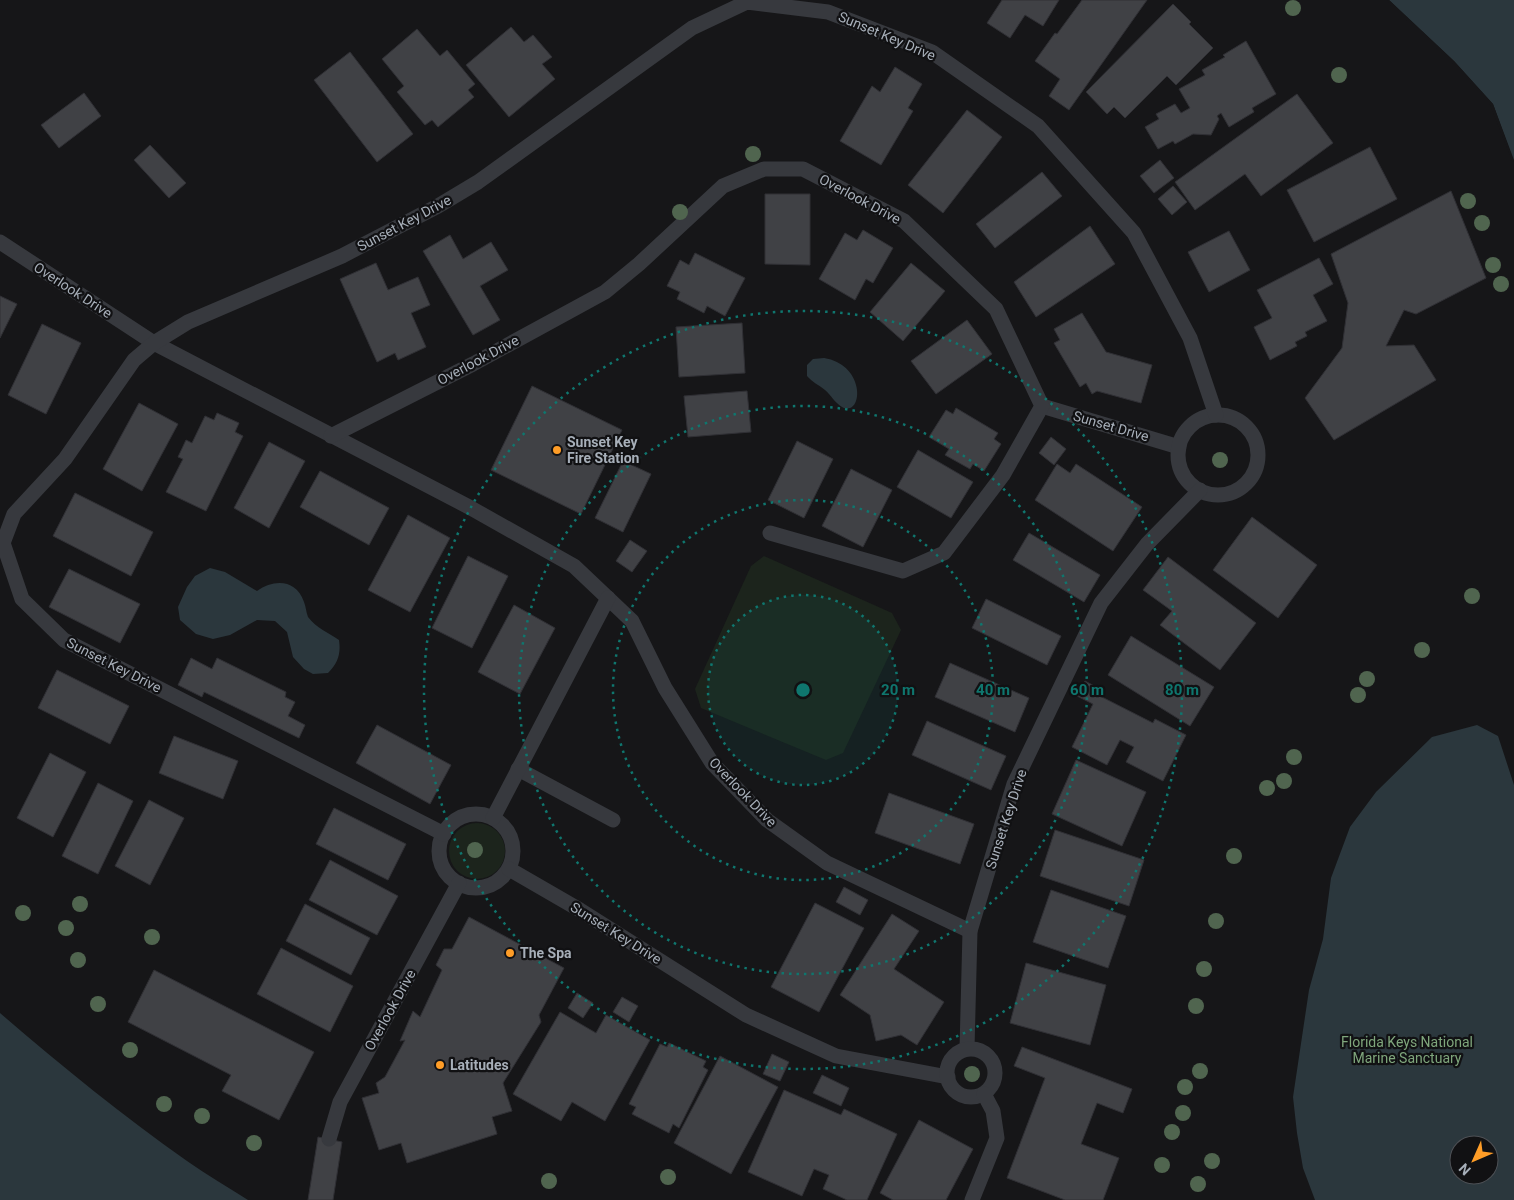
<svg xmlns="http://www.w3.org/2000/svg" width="1514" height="1200" font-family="Roboto,sans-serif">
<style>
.green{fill:#1c241c}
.water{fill:#2b373d;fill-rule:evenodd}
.pier{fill:#161618}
.building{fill:#404145;stroke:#303035}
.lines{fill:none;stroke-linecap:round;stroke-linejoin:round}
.service{stroke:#37393e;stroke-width:15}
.tree{fill:#50654f}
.ring{fill:none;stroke:#0f766e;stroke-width:2.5;stroke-dasharray:2.5 5}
.poi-dot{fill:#ff9d27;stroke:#111113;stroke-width:2}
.labels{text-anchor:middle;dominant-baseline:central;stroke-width:4.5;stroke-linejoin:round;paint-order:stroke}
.street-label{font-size:14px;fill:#a7afb9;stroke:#111113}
.poi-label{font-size:14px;font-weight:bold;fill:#a7afb9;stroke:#111113;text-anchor:start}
.park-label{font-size:14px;fill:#7fa67c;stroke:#111113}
.centre{fill:#0f766e;stroke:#111113;stroke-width:2.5}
.ring-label{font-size:15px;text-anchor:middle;font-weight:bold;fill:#0f766e;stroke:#111113;stroke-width:4.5;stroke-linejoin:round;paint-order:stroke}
</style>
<rect width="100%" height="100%" fill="#161618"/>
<g class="green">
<path d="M764 556 892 613 901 630 843 753 826 760 701 708 695 689 751 566Z"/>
<circle cx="477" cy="851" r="28"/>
</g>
<g class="water">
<path d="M1389 0H1514V160L1493 104 1454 61Z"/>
<path d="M824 358C867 365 863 418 842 407 835 403 831 395 825 390 819 385 812 382 807 376V365L813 359Z"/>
<path d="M210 568 225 572 257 591C274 579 296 579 304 602 306 607 306 612 308 617 316 628 329 633 339 640 341 654 338 663 328 673L313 674 304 669 293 657 287 632 275 621 257 620 230 635 213 639 196 634 180 620 178 607 187 587 195 576Z"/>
<path d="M1477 725 1498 736 1514 785V1200H1315L1303 1168 1297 1133 1293 1097 1309 990 1323 939 1331 878 1350 827 1376 792 1432 737ZM1459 1145H1489V1175H1459Z"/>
<path d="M0 1013C60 1065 122 1115 187 1161 207 1175 228 1187 248 1200H0Z"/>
</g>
<path class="pier" d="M1387 0H1389L1454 61 1493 104 1514 162 1512 161 1490 105 1452 63 1391 6Z"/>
<g class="building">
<path d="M1002 0H1059L1043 26 1025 15 1010 38 987 23Z"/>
<path d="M1082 0H1147L1069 110 1049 96 1060 79 1035 61 1055 33 1057 34Z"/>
<path d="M1173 4 1191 22 1189 24 1213 48 1176 85 1167 76 1125 118 1114 107 1107 114 1086 92Z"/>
<path d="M511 27 524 42 533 35 552 57 542 64 555 79 509 117 466 65Z"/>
<path d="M417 29 440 56 447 50 475 84 468 90 474 97 438 127 432 120 425 125 397 92 404 86 382 59Z"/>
<path d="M1246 41 1276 94 1252 108 1254 112 1229 127 1221 113 1217 116 1219 119 1211 135 1193 134 1175 144 1173 141 1158 149 1145 127 1159 119 1156 114 1175 104 1181 113 1190 108 1179 89 1205 75 1202 70 1225 57 1223 55Z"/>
<path d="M350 52 413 134 377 162 314 80Z"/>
<path d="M895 67 922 84 908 108 913 111 881 165 840 141 872 86 880 92Z"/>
<path d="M84 93 101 116 59 148 41 125Z"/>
<path d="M1297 94 1333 143 1261 196 1245 174 1195 210 1175 182Z"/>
<path d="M967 110 1002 137 943 213 908 185Z"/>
<path d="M150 145 186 183 169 198 134 160Z"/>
<path d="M1370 147 1397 199 1314 242 1287 190Z"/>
<path d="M1160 160 1174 178 1154 193 1140 176Z"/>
<path d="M1042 172 1062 196 995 248 976 224Z"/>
<path d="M1173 186 1187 202 1172 215 1158 199Z"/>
<path d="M1451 191 1486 278 1416 314 1404 310 1386 346 1414 345 1436 380 1334 440 1305 398 1342 348 1348 303 1331 254Z"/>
<path d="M765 194H810V265L765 264Z"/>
<path d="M1090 226 1115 264 1036 317 1014 282Z"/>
<path d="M863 230 893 248 873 283 866 279 855 300 819 279 845 233 857 240Z"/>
<path d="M1229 231 1250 270 1209 292 1188 252Z"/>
<path d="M450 235 463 259 491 242 508 270 480 286 500 320 473 335 423 251Z"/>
<path d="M695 253 745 278 725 316 707 306 704 313 677 299 680 292 667 286 680 260 689 265Z"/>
<path d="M1319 258 1333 284 1313 295 1327 321 1305 332 1307 336 1295 342 1297 346 1270 360 1254 327 1272 318 1257 290Z"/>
<path d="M376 263 388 290 418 277 430 305 411 313 426 347 398 360 395 353 377 362 340 279Z"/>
<path d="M911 263 945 291 903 341 870 312Z"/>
<path d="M0 296 17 304 0 338Z"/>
<path d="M1082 313 1106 352 1152 365 1141 403 1097 391 1092 394 1086 383 1080 387 1054 343 1060 340 1054 329Z"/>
<path d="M967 320 992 354 936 394 911 361Z"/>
<path d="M742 323 745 373 679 377 676 327Z"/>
<path d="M42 324 81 343 46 414 8 395Z"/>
<path d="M532 386 622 430 581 514 491 470Z"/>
<path d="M747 391 751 432 688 437 684 396Z"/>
<path d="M139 403 178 424 142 491 103 469Z"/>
<path d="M956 408 998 433 994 439 1001 444 984 471 973 464 970 469 945 455 949 449 929 437 946 410 953 414Z"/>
<path d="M217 413 239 423 235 432 243 436 206 511 166 492 183 459 178 457 186 440 192 443 205 416 214 420Z"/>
<path d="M1051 437 1066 449 1054 465 1039 453Z"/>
<path d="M797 441 833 459 804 518 768 500Z"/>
<path d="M269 442 305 461 269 528 234 508Z"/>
<path d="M918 450 973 482 951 518 897 487Z"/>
<path d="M623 461 651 474 623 532 595 518Z"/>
<path d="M1057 464 1070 473 1076 464 1142 507 1113 551 1035 500Z"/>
<path d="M851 469 892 490 863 547 822 526Z"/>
<path d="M320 471 389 508 369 545 300 507Z"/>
<path d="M75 493 153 532 131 576 53 536Z"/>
<path d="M408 515 450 538 410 612 368 590Z"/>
<path d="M1252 517 1317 565 1278 618 1213 570Z"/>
<path d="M1029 533 1100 575 1084 602 1013 560Z"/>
<path d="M630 540 647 551 632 572 616 561Z"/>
<path d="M468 556 508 576 472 648 432 628Z"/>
<path d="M1168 557 1256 623 1220 670 1160 625 1172 611 1143 590Z"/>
<path d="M69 569 140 604 120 643 49 607Z"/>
<path d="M986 599 1061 636 1047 665 972 628Z"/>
<path d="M514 605 555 628 520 694 478 672Z"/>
<path d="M1131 636 1214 687 1190 726 1108 675Z"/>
<path d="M191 658 212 669 217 658 286 692 285 697 295 702 288 716 305 725 299 738 204 692 202 697 178 685Z"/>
<path d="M950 663 1029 698 1015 732 935 697Z"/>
<path d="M57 670 129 706 110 744 38 708Z"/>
<path d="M1085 681 1098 688 1096 694 1153 723 1155 719 1186 735 1163 781 1126 762 1134 747 1120 740 1107 765 1072 747 1093 704 1077 696Z"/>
<path d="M927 721 1006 756 991 790 912 755Z"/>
<path d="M377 725 451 765 430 804 356 763Z"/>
<path d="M174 736 238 761 223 799 159 773Z"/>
<path d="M50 753 86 772 53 837 17 818Z"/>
<path d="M1076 760 1146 792 1122 846 1052 814Z"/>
<path d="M98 783 133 801 98 874 62 856Z"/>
<path d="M889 793 974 824 960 864 875 833Z"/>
<path d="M149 800 184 818 150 885 115 866Z"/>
<path d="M334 808 406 844 388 880 316 844Z"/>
<path d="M1055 830 1144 860 1129 906 1040 876Z"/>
<path d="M330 860 398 896 377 935 309 900Z"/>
<path d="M844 887 868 900 860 915 836 902Z"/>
<path d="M1051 890 1126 916 1108 968 1033 942Z"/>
<path d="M815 903 864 928 819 1012 771 987Z"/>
<path d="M305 904 370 938 351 975 286 941Z"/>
<path d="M892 914 919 931 894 969 944 1002 917 1045 901 1035 876 1041 870 1015 840 995Z"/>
<path d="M469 917 564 968 539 1015 541 1022 503 1083 512 1111 492 1117 497 1134 407 1163 401 1143 379 1150 362 1098 379 1093 376 1083 385 1077 405 1040 400 1041 413 1011 420 1017 442 970 436 965 444 949H452Z"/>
<path d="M281 948 353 986 330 1032 257 994Z"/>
<path d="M1026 963 1106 985 1090 1045 1010 1023Z"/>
<path d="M154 970 314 1052 279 1120 222 1091 231 1075 128 1022Z"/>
<path d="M577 993 593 1003 583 1018 568 1008Z"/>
<path d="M622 997 638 1006 629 1022 613 1012Z"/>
<path d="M560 1012 596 1033 606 1015 650 1040 605 1121 572 1102 561 1121 513 1094Z"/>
<path d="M669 1043 706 1061 703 1067 708 1070 679 1128 673 1124 669 1133 632 1114 636 1107 629 1104 660 1044 667 1047Z"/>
<path d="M1022 1047 1132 1089 1123 1113 1097 1103 1081 1144 1119 1158 1103 1200H1065L1007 1178 1045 1078 1014 1066Z"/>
<path d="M772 1054 789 1062 780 1081 763 1074Z"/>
<path d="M720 1056 778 1087 731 1174 674 1143Z"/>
<path d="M822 1075 849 1088 841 1106 813 1093Z"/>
<path d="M784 1090 841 1115 844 1109 897 1134 867 1200H847L823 1189 829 1175 814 1169 802 1196 748 1172Z"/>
<path d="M919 1120 973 1149 946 1200H893L880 1193Z"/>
<path d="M318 1137 342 1142 333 1200H308Z"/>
</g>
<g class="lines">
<g class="service">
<path d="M0 242 154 343 469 507 574 566 632 621 665 688 712 763 767 820 827 863 970 931"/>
<path d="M1042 406 1179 447"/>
<circle cx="1218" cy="455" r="40"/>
<path d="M331 436 473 364 605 292 639 264 723 186 764 169H803L904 221 996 309 1042 406 1003 475 944 553 903 571 770 533"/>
<path d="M518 769 613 820"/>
<circle cx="476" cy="851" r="37"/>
<path d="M493 818 608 598"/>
<path d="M444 834 64 640 22 599 3 543 14 514 65 459 134 360 154 343 188 322 342 256 438 206 478 182 692 28 747 2 828 12 932 52 1038 126 1134 233 1190 338 1216 415"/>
<path d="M509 869 580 910 746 1015 836 1056 948 1077"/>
<path d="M967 1049 970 931 1014 784 1101 603 1147 544 1200 490"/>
<circle cx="971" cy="1073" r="24"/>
<path d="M329 1139 340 1102 459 883"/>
<path d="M972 1200 997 1138 993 1111 984 1094"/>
</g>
</g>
<g class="tree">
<circle cx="1293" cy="8" r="8"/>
<circle cx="1339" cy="75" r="8"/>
<circle cx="753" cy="154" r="8"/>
<circle cx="1468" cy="201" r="8"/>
<circle cx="680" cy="212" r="8"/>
<circle cx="1482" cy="223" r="8"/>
<circle cx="1493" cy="265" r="8"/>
<circle cx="1501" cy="284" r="8"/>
<circle cx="1220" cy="460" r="8"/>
<circle cx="1472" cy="596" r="8"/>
<circle cx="1422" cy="650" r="8"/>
<circle cx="1367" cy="679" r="8"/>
<circle cx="1358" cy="695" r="8"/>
<circle cx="1294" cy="757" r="8"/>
<circle cx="1284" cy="781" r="8"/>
<circle cx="1267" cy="788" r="8"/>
<circle cx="475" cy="850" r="8"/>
<circle cx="1234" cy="856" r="8"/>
<circle cx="80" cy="904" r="8"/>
<circle cx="23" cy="913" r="8"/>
<circle cx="1216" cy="921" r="8"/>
<circle cx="66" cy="928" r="8"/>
<circle cx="152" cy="937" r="8"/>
<circle cx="78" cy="960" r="8"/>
<circle cx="1204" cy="969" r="8"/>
<circle cx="98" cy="1004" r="8"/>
<circle cx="1196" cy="1006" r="8"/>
<circle cx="130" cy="1050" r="8"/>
<circle cx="1200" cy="1071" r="8"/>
<circle cx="972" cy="1074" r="8"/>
<circle cx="1185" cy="1087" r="8"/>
<circle cx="164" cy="1104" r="8"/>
<circle cx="1183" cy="1113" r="8"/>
<circle cx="202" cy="1116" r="8"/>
<circle cx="1172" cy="1132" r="8"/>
<circle cx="254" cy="1143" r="8"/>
<circle cx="1212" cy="1161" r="8"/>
<circle cx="1162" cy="1165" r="8"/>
<circle cx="668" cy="1177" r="8"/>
<circle cx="549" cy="1181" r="8"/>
<circle cx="1198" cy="1184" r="8"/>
</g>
<circle cx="803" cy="690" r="95" fill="#0f766e" fill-opacity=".12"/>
<g class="ring">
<circle cx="803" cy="690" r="95"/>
<circle cx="803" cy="690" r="190"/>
<circle cx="803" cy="690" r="284"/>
<circle cx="803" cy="690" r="379"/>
</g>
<g class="poi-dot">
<circle cx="557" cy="450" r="5"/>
<circle cx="510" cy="953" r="5"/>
<circle cx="440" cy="1065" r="5"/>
</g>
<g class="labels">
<g class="street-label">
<text transform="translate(887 36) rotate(23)">Sunset Key Drive</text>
<text transform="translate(860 199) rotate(28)">Overlook Drive</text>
<text transform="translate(404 223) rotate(-28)">Sunset Key Drive</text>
<text transform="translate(73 290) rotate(33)">Overlook Drive</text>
<text transform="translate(478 360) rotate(-28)">Overlook Drive</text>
<text transform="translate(1111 426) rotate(16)">Sunset Drive</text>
<text transform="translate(114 665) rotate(27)">Sunset Key Drive</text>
<text transform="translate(743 792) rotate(46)">Overlook Drive</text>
<text transform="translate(1006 819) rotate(-72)">Sunset Key Drive</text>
<text transform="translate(616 933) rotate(32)">Sunset Key Drive</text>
<text transform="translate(390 1010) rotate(-61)">Overlook Drive</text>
</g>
<g class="poi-label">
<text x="567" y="442">Sunset Key<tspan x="567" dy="16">Fire Station</tspan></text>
<text x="520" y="953">The Spa</text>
<text x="450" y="1065">Latitudes</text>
</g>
<g class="park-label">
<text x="1407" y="1042">Florida Keys National<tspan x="1407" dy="16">Marine Sanctuary</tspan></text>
</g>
</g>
<circle cx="803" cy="690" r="8" class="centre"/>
<g class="ring-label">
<text x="898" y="695">20 m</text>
<text x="993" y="695">40 m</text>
<text x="1087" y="695">60 m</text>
<text x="1182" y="695">80 m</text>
</g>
<g transform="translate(1474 1160) rotate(225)"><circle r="24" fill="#111113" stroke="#4d5055"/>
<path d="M0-4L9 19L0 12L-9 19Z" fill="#ff9d27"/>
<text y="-8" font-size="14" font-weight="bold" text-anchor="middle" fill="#a7afb9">N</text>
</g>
</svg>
